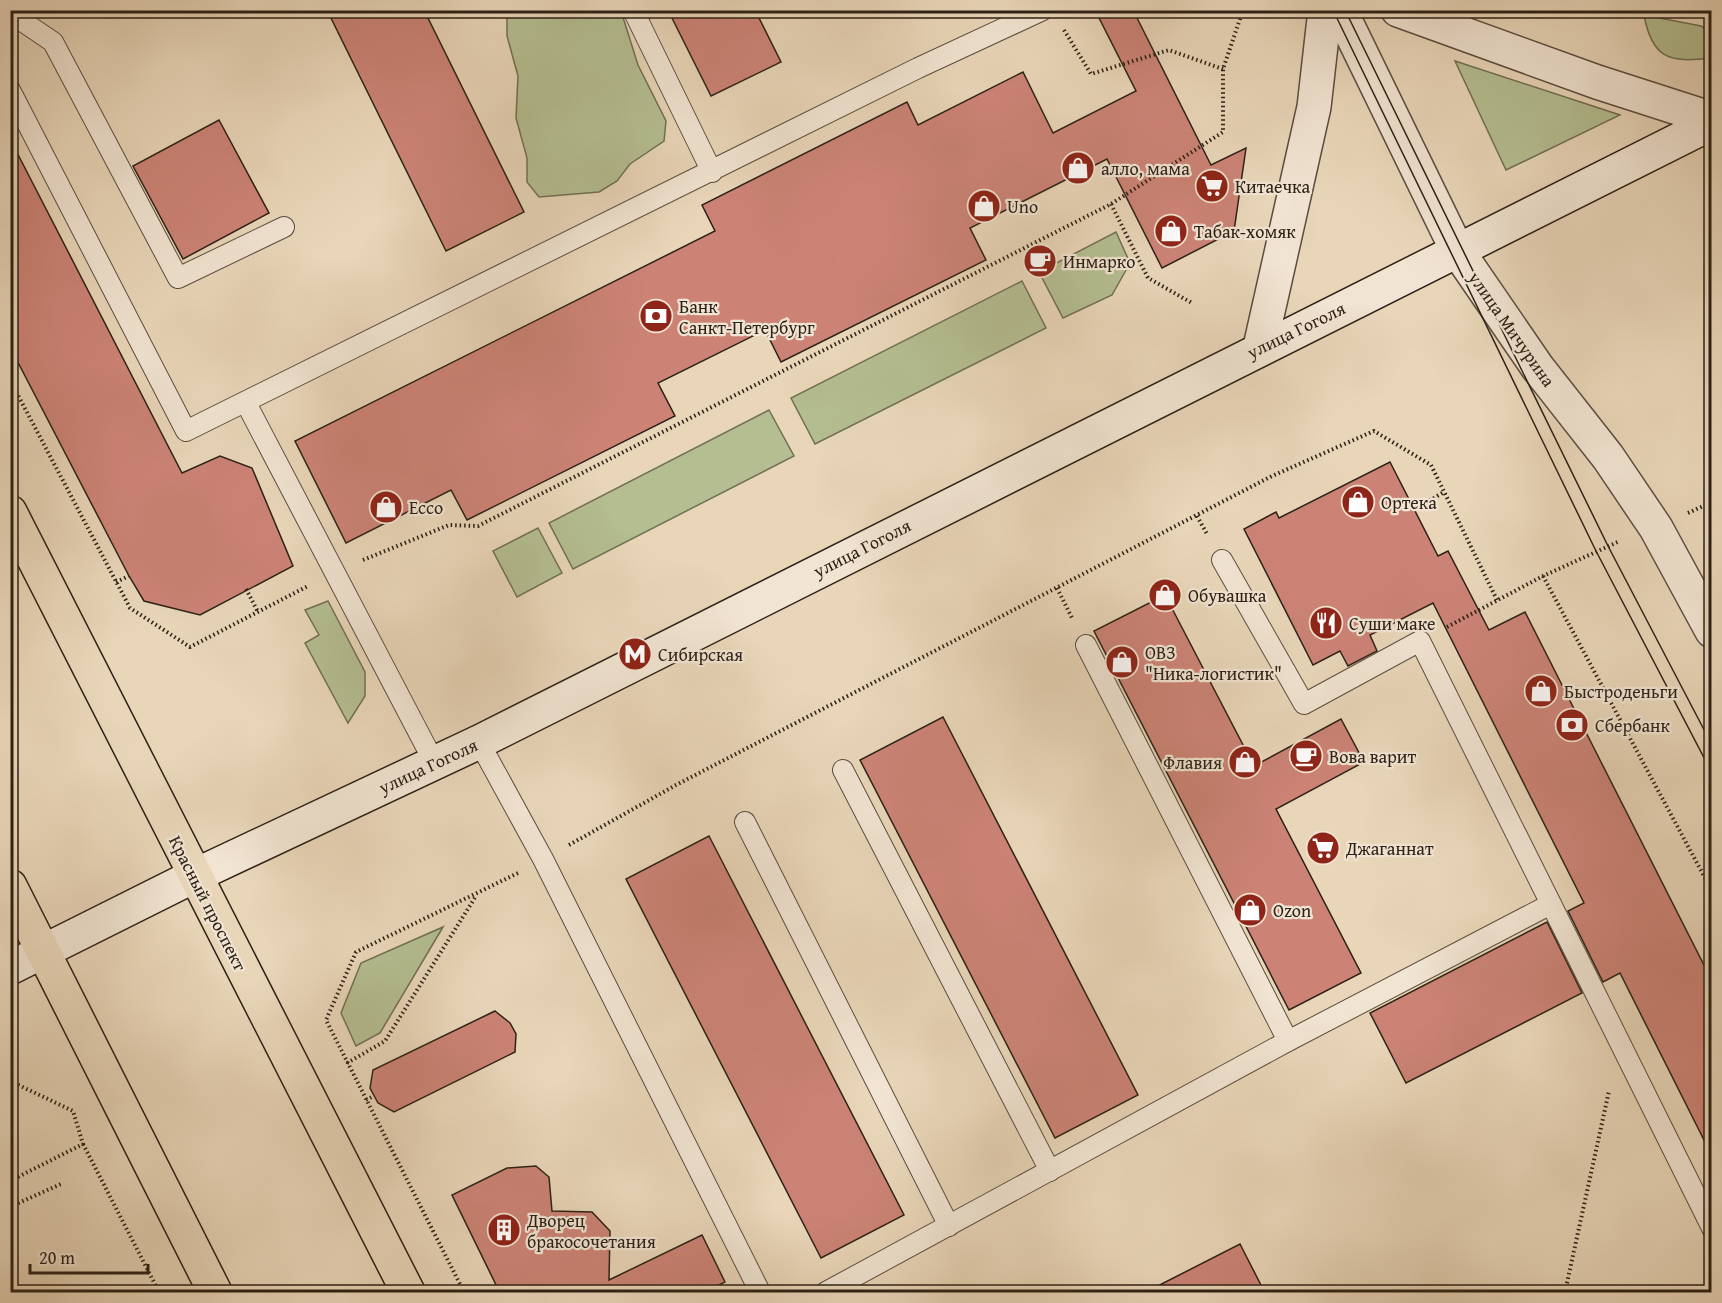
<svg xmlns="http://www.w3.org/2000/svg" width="1722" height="1303" font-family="'Gentium Book Plus',serif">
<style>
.green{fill:#b4be91;stroke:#707054;stroke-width:1.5}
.building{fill:#cc8376;stroke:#2c2116;stroke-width:1.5}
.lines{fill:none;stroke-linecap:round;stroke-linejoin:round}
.lane-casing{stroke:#5b4e3f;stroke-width:22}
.street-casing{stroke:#5b4e3f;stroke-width:36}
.secondary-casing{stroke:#2c2116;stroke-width:36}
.primary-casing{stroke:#2c2116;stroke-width:36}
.path{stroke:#2c2116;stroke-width:4;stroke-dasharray:1.5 3;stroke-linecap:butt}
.lane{stroke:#f1e4d2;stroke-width:20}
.street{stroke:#f1e4d2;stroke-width:33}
.secondary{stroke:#f1e4d2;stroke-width:33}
.primary{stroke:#e9d6b9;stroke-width:33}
.tram{stroke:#2c2116;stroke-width:1.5}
.labels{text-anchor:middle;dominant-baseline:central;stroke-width:4.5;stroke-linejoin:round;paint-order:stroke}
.poi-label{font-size:18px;fill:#2c2116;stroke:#f1e4d2;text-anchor:start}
.street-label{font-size:18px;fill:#2c2116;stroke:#f1e4d2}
</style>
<rect width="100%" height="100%" fill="#e9d6b9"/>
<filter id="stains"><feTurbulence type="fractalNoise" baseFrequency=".00333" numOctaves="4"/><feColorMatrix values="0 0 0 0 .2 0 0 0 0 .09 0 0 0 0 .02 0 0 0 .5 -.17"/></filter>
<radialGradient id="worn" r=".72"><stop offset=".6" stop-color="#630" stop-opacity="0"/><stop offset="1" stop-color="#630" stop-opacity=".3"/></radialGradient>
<g class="green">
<path d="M510 10 621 11 638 65 666 121 664 141 630 164 617 181 599 192 539 197 527 182V158L516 118 518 76 507 36V15Z"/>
<path d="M1644 15 1701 26 1710 31 1711 58C1670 63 1652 59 1644 15Z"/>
<path d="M1455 61 1620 115 1506 170Z"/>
<path d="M1116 232 1130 263 1112 295 1063 318 1039 272Z"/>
<path d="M1022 281 1046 328 815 444 791 398Z"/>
<path d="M769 410 794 456 573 569 549 523Z"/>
<path d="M538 528 562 573 517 597 493 551Z"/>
<path d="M328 601 365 672V696L348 723 305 643 319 635 305 610Z"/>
<path d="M443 927 380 1033 356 1046 341 1013 361 963Z"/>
</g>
<g class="building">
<path d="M327 10H424L524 212 446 251Z"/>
<path d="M668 10H755L781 62 711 96Z"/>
<path d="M1095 10H1133L1211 165 1246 148 1234 231 1162 268 1107 159 970 228 986 260 781 362 765 330 658 383 675 416 467 520 451 490 346 543 295 441 715 231 702 205 907 102 918 125 1023 72 1053 133 1136 91Z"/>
<path d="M219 120 269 213 183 259 133 166Z"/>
<path d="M10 139 182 473 220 456 252 468 293 566 200 615 144 601 129 576 10 347Z"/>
<path d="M1390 462 1438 556 1448 551 1489 630 1525 612 1712 981V1156L1620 973 1603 982 1568 911 1584 903 1433 603 1370 635 1377 651 1348 666 1340 651 1313 665 1244 529 1276 512 1279 518Z"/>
<path d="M1165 595 1254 766 1341 719 1364 762 1276 809 1361 973 1289 1010 1094 631Z"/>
<path d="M943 717 1138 1095 1055 1138 860 760Z"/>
<path d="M709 836 904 1215 821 1258 626 879Z"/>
<path d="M1547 922 1582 993 1406 1083 1370 1013Z"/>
<path d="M495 1011 510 1023 516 1034 515 1052 394 1112 378 1103 370 1088 373 1070Z"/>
<path d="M536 1166 549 1177 552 1211 592 1212 610 1231 609 1280 702 1235 725 1282 703 1293H500L452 1195 507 1168Z"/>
<path d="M1240 1244 1265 1293H1144Z"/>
</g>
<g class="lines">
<defs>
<g id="lane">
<path d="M633 10 712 172"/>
<path d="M10 18 19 19 53 42 178 278 284 227"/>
<path d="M10 90 186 431 918 68 1043 10"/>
<path d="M246 403 434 762"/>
<path d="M1222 560 1304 704 1420 641 1551 904"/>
<path d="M1086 645 1288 1041"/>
<path d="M479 742 543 859 760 1292"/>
<path d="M843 770 1050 1171"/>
<path d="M745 822 949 1226"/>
<path d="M826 1292 1288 1041 1551 904 1712 1228"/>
</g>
<g id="street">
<path d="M1340 10 1457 250 1538 368 1608 457 1656 528 1712 631"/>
<path d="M1398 10 1597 82 1712 119"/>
<path d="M1260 347 1314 107 1325 10"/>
</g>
<path id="secondary" d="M10 968 194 876 479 742 1712 123"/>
<g id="primary">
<path d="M10 512 408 1292"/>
<path d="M10 886 215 1292"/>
</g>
</defs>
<use href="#lane" class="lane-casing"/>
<use href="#street" class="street-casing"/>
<use href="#secondary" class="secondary-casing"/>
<use href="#primary" class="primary-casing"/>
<g class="path">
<path d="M1661 10 1681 17 1702 10"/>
<path d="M1064 30 1091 74 1169 50 1223 69"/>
<path d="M1111 204 1148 278 1192 303"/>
<path d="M10 380 130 608 190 647 308 586"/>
<path d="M1414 510 1444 492"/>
<path d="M1688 513 1712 502"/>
<path d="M1197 516 1207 534"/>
<path d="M363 560 449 525 478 526 1111 204 1223 132V69L1243 10"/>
<path d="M1543 576 1712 891"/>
<path d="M116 582 129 576"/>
<path d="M1057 588 1073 620"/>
<path d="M246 589 258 612"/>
<path d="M1447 627 1543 576 1620 541"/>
<path d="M569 845 676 785 1272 476 1374 431 1431 465 1498 602"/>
<path d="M347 1063 385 1041 476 896"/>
<path d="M10 1081 73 1111 83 1144 10 1181"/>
<path d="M366 1100 374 1096"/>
<path d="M83 1144 159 1292"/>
<path d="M10 1197 14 1205 61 1184"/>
<path d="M464 1292 326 1020 356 952 518 873"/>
<path d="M1565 1292 1609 1091"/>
</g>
<use href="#lane" class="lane"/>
<use href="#street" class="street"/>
<use href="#secondary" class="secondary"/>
<use href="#primary" class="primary"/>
<g class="tram">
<path d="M1333 10 1596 551 1712 773"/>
<path d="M1345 10 1608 546 1712 745"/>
</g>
</g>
<defs>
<symbol id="shop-disc" viewBox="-11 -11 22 22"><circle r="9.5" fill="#8f2418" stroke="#f1e4d2"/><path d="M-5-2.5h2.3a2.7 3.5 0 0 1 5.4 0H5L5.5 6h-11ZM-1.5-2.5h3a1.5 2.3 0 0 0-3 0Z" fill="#fff"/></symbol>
<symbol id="supermarket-disc" viewBox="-11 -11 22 22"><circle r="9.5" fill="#8f2418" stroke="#f1e4d2"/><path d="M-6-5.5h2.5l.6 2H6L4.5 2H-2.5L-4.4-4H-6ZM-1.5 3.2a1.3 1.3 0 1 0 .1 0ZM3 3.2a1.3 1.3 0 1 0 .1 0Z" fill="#fff"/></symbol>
<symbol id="cafe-disc" viewBox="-11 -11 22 22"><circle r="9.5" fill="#8f2418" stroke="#f1e4d2"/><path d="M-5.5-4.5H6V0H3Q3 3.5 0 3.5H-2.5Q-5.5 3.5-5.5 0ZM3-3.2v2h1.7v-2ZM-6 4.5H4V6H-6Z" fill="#fff"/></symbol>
<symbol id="bank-disc" viewBox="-11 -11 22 22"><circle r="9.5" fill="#8f2418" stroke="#f1e4d2"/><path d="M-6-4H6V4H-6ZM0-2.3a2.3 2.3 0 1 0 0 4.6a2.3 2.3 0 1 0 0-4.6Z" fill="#fff"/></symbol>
<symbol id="restaurant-disc" viewBox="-11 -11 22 22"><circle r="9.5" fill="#8f2418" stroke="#f1e4d2"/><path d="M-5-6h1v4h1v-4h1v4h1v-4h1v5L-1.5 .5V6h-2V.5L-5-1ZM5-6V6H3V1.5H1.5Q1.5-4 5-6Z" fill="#fff"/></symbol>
<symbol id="metro-disc" viewBox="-11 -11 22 22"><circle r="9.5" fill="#8f2418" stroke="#f1e4d2"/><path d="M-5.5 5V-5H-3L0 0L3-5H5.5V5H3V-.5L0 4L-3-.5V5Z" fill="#fff"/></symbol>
<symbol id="building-disc" viewBox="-11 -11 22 22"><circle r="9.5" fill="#8f2418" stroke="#f1e4d2"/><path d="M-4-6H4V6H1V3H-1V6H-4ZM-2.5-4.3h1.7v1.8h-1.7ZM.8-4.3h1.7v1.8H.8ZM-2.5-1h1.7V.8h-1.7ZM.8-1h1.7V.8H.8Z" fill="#fff"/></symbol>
</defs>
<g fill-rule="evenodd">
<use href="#shop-disc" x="1059" y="149" width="38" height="38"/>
<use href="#supermarket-disc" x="1193" y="167" width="38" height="38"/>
<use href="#shop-disc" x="965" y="187" width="38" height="38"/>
<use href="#shop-disc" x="1152" y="212" width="38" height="38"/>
<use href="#cafe-disc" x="1021" y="242" width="38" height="38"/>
<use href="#bank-disc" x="637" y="297" width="38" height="38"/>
<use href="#shop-disc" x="1339" y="483" width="38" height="38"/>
<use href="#shop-disc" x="367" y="488" width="38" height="38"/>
<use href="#shop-disc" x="1146" y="576" width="38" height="38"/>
<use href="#restaurant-disc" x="1307" y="604" width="38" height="38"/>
<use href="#metro-disc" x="616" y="635" width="38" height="38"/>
<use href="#shop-disc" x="1103" y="643" width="38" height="38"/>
<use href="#shop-disc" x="1522" y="672" width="38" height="38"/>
<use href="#bank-disc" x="1553" y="706" width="38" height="38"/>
<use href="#cafe-disc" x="1287" y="737" width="38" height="38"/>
<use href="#shop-disc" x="1226" y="743" width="38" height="38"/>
<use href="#supermarket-disc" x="1304" y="829" width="38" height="38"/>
<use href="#shop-disc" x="1231" y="891" width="38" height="38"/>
<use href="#building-disc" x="485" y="1211" width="38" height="38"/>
</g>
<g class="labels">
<g class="poi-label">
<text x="1101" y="168">алло, мама</text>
<text x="1235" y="186">Китаечка</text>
<text x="1007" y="206">Uno</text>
<text x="1194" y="231">Табак-хомяк</text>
<text x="1063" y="261">Инмарко</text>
<text x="679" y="306">Банк<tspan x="679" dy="21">Санкт-Петербург</tspan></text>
<text x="1381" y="502">Ортека</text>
<text x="409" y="507">Ecco</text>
<text x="1188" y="595">Обувашка</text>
<text x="1349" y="623">Суши маке</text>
<text x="1145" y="652">ОВЗ<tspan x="1145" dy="21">"Ника-логистик"</tspan></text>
<text x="658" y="654">Сибирская</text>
<text x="1564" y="691">Быстроденьги</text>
<text x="1595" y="725">Сбербанк</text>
<text x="1329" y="756">Вова варит</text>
<text x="1222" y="762" text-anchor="end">Флавия</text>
<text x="1346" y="848">Джаганнат</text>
<text x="1273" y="910">Ozon</text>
<text x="527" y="1220">Дворец<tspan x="527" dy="21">бракосочетания</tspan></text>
</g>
<g class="street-label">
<text transform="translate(1512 329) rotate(55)">улица Мичурина</text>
<text transform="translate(1296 330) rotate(-26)">улица Гоголя</text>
<text transform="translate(862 548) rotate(-27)">улица Гоголя</text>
<text transform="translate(428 766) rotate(-25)">улица Гоголя</text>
<text transform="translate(208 903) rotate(63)">Красный проспект</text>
</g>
</g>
<rect width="1722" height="1303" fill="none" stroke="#e9d6b9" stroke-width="36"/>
<rect x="12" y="12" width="1698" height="1279" fill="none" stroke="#2c2116" stroke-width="3"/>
<rect x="18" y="18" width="1686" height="1267" fill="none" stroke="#2c2116" stroke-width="1.5"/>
<path d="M30 1264v9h118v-9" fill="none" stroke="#2c2116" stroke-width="3"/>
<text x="39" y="1264" font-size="18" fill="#2c2116" stroke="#f1e4d2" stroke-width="4.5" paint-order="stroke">20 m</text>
<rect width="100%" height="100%" filter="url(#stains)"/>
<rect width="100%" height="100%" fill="url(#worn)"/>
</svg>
